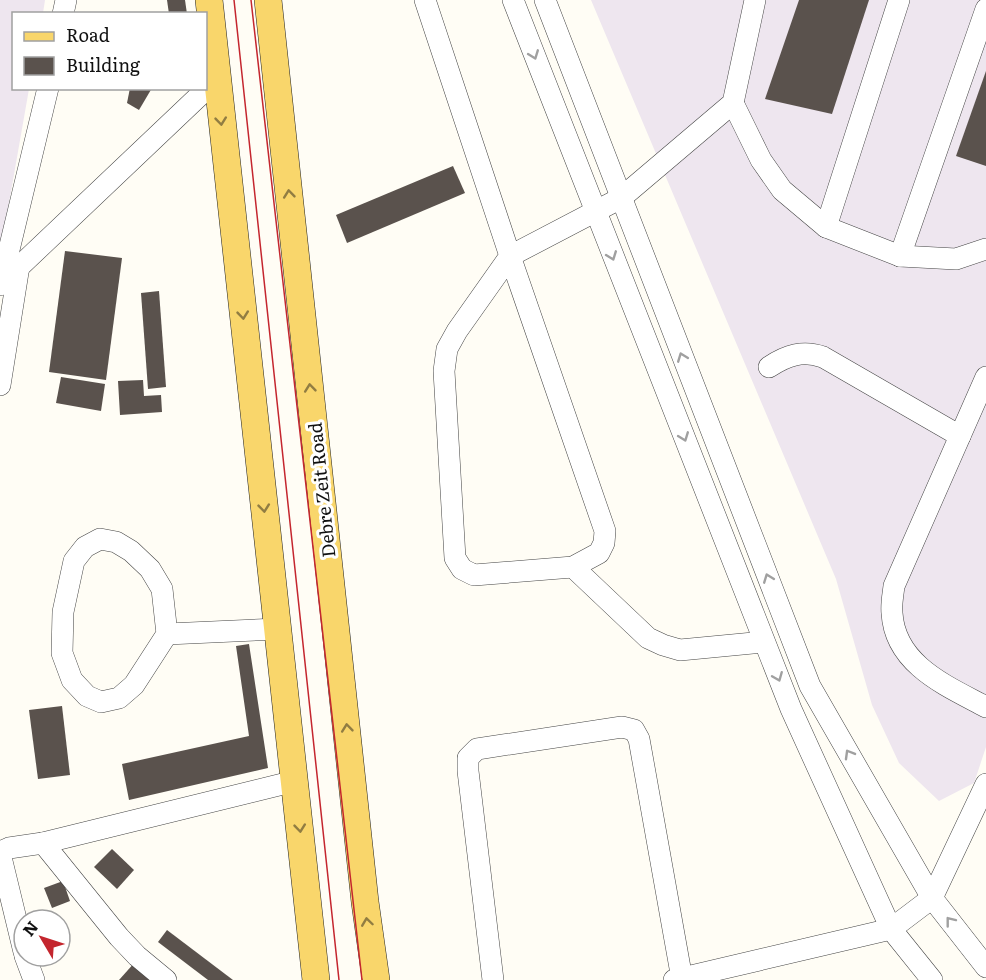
<svg xmlns="http://www.w3.org/2000/svg" width="986" height="980" font-family="Literata,serif">
<style>
.industrial{fill:#eee6ef}
.building{fill:#5a524d}
.lines{fill:none;stroke-linecap:round;stroke-linejoin:round}
.minor-casing{stroke:#444;stroke-width:22}
.major-casing{stroke:#222;stroke-width:28}
.minor{stroke:#fff;stroke-width:21}
.major{stroke:#f9d66b;stroke-width:27}
.tram{stroke:#c4262e;stroke-width:1.5}
.oneway{stroke:#a0a0a0}
.oneway2{stroke:#917d42}
.labels{text-anchor:middle;dominant-baseline:central;stroke-width:6;stroke-linejoin:round;paint-order:stroke}
.street-label{font-size:18px;fill:#111;stroke:#fff}
</style>
<rect width="100%" height="100%" fill="#fffdf5"/>
<g class="industrial">
<path d="M0 0H45L43 13 14 14V88L29 89 0 254Z"/>
<path d="M591 0H986V747L974 783 939 801 899 763 872 705 836 579Z"/>
</g>
<g class="building">
<path d="M167 0H185L187 14H169Z"/>
<path d="M799 0H869L832 114 765 99Z"/>
<path d="M986 71V166L956 156Z"/>
<path d="M130 88H152L139 110 127 103Z"/>
<path d="M453 166 465 193 347 243 336 215Z"/>
<path d="M65 251 122 258 106 380 49 372Z"/>
<path d="M159 291 166 387 148 389 141 293Z"/>
<path d="M61 377 105 384 101 411 56 403Z"/>
<path d="M143 380 144 396 161 395 162 412 120 415 118 381Z"/>
<path d="M249 644 268 768 129 800 122 764 249 736 236 646Z"/>
<path d="M62 706 70 775 38 779 29 710Z"/>
<path d="M112 849 134 870 117 889 94 867Z"/>
<path d="M63 881 70 901 52 908 44 888Z"/>
<path d="M167 930 233 980H208L158 942Z"/>
<path d="M136 961 156 980H119Z"/>
</g>
<g class="lines">
<defs>
<g id="minor">
<path d="M425 0 510 256 605 531 604 543 599 553 573 567 474 575 462 569 455 558 444 371 447 349 457 331 510 256 621 198 733 103 755 0"/>
<path d="M513 0 791 709 891 929 932 980"/>
<path d="M545 0 810 686 932 898 986 967"/>
<path d="M63 14 66 0"/>
<path d="M733 103 761 160 782 190 826 227 900 256 956 259 986 249"/>
<path d="M826 227 899 0"/>
<path d="M900 256 986 9"/>
<path d="M1 283 48 88"/>
<path d="M0 285 217 79"/>
<path d="M769 367C787 355 803 350 823 357L960 436"/>
<path d="M986 377 894 586C893 595 891 604 892 613 895 665 947 686 986 707"/>
<path d="M0 385 19 266"/>
<path d="M100 539 116 542 131 551 150 569 162 589 167 634 134 685 119 698 101 702 87 696 72 680 62 653 63 612 74 561 85 547Z"/>
<path d="M573 567 648 638 663 645 680 650 764 642"/>
<path d="M167 634 278 629"/>
<path d="M43 843 119 937 137 956 166 980"/>
<path d="M0 852 9 848 43 843 295 781"/>
<path d="M0 853 24 952"/>
<path d="M25 956 34 980"/>
<path d="M493 980 468 771V758L477 749 622 727 634 730 639 739 682 979"/>
<path d="M674 980 891 929 932 898 986 784"/>
</g>
<g id="major">
<path d="M209 0 316 980"/>
<path d="M268 0 365 902 376 980"/>
</g>
</defs>
<use href="#minor" class="minor-casing"/>
<use href="#major" class="major-casing"/>
<use href="#minor" class="minor"/>
<use href="#major" class="major"/>
<g class="tram">
<path d="M234 0 339 980"/>
<path d="M251 0 362 980"/>
</g>
</g>
<defs><path id="oneway-chevron" d="M-2-3.5L2.5 0L-2 3.5" fill="none" stroke-width="1.6" stroke-linecap="round" stroke-linejoin="round" transform="scale(1.5)"/></defs>
<g class="oneway">
<use href="#oneway-chevron" transform="translate(534 55) rotate(69)"/>
<use href="#oneway-chevron" transform="translate(612 256) rotate(69)"/>
<use href="#oneway-chevron" transform="translate(682 357) rotate(-111)"/>
<use href="#oneway-chevron" transform="translate(684 437) rotate(69)"/>
<use href="#oneway-chevron" transform="translate(768 578) rotate(-111)"/>
<use href="#oneway-chevron" transform="translate(778 677) rotate(68)"/>
<use href="#oneway-chevron" transform="translate(849 754) rotate(-120)"/>
<use href="#oneway-chevron" transform="translate(950 921) rotate(-128)"/>
</g>
<g class="oneway2">
<use href="#oneway-chevron" transform="translate(221 121) rotate(84)"/>
<use href="#oneway-chevron" transform="translate(289 194) rotate(-96)"/>
<use href="#oneway-chevron" transform="translate(243 315) rotate(84)"/>
<use href="#oneway-chevron" transform="translate(310 388) rotate(-96)"/>
<use href="#oneway-chevron" transform="translate(264 508) rotate(84)"/>
<use href="#oneway-chevron" transform="translate(347 728) rotate(-96)"/>
<use href="#oneway-chevron" transform="translate(300 828) rotate(84)"/>
<use href="#oneway-chevron" transform="translate(367 922) rotate(-98)"/>
</g>
<g class="labels">
<g class="street-label">
<text transform="translate(321 490) rotate(-96)">Debre Zeit Road</text>
</g>
</g>
<rect x="12" y="12" width="195" height="78" fill="#ffffff" stroke="#a0a0a0" stroke-width="1.5"/>
<rect x="24" y="32" width="30" height="9" fill="#f9d66b" stroke="#a0a0a0" stroke-width="1.5"/>
<text x="66" y="42" font-size="18" fill="#111111">Road</text>
<rect x="24" y="57" width="30" height="18" fill="#5a524d" stroke="#a0a0a0" stroke-width="1.5"/>
<text x="66" y="72" font-size="18" fill="#111111">Building</text>
<g transform="translate(42 938) rotate(309)"><circle r="28" fill="#ffffff" stroke="#a0a0a0" stroke-width="1.5"/>
<path d="M0-4.5L10 22L0 15L-10 22Z" fill="#c4262e"/>
<text y="-9" font-size="16" font-weight="bold" text-anchor="middle" fill="#111111">N</text>
</g>
</svg>
